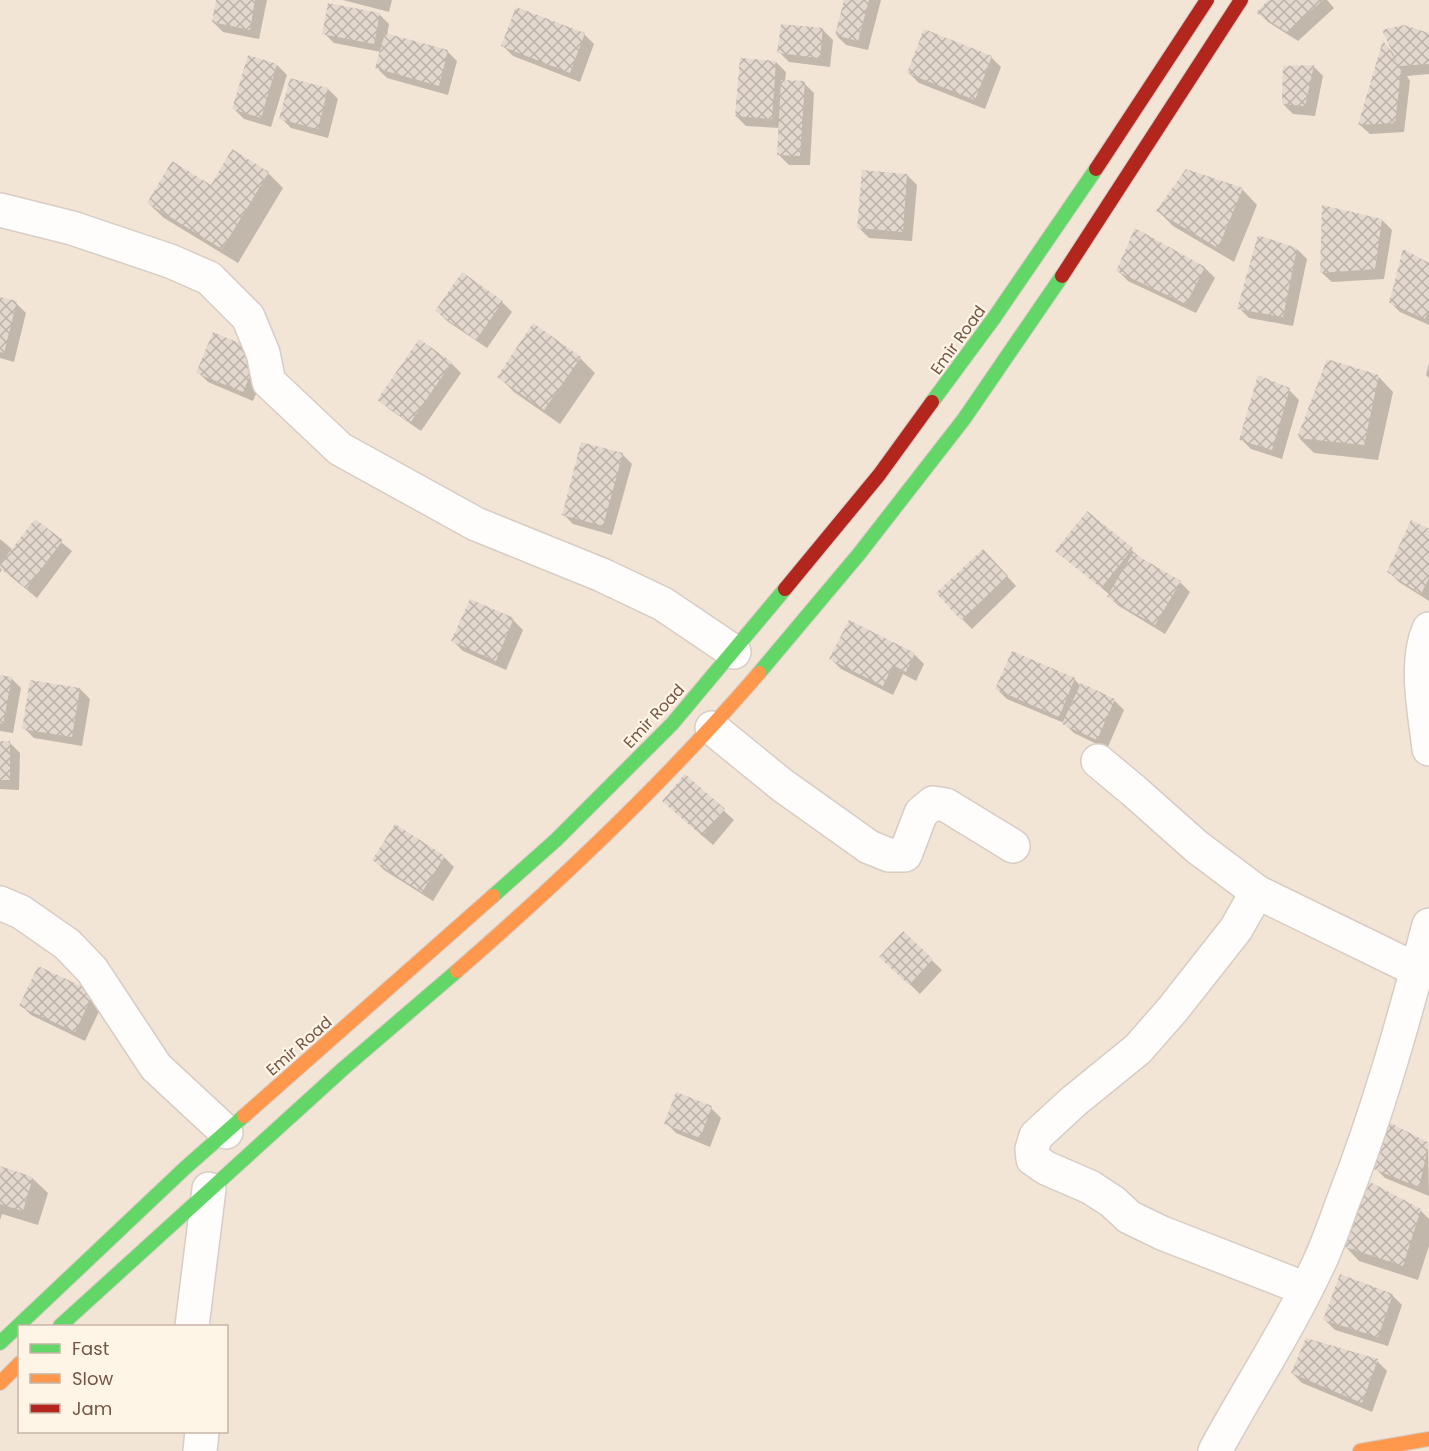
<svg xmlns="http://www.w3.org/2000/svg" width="1429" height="1451" font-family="Poppins,sans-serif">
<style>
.residential{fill:#f2e5d6;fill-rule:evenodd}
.shadow{fill:#0003}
.building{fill:url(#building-cross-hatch)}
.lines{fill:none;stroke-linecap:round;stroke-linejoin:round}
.street-casing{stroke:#d7cdc4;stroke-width:36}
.fast-casing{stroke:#d5cbc4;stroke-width:16}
.slow-casing{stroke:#d5cbc4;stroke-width:16}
.jam-casing{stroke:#d5cbc4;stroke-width:16}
.street{stroke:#fefdfb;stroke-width:33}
.fast{stroke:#63d668;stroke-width:14}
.slow{stroke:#ff974d;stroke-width:14}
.jam{stroke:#b3261e;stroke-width:14}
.labels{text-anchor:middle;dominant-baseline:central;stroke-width:4.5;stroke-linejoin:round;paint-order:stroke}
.street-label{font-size:16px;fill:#735647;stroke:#fff5e6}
</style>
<defs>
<pattern id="building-cross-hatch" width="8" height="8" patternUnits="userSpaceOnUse" patternTransform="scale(1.5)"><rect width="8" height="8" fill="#e2d8ce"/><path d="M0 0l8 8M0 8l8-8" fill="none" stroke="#bcb2a9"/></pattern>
</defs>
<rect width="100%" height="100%" fill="#f6f0e6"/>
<path class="residential" d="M0 0H1429V1451H0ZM20 1326H226V1432H20Z"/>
<g class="shadow">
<path d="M217 0H267L259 39 223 32 213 22Z"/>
<path d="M343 0H392L389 12Z"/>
<path d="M846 0H881L868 50 846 45 836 35Z"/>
<path d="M1270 0H1327L1334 8 1298 41 1268 22 1258 12Z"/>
<path d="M379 14 389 24 387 35 447 51 457 61 448 95 387 78 377 68 381 52 334 43 324 33Z"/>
<path d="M823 30 833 40 830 67 789 62 779 52Z"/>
<path d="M584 34 594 44 580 82 513 56 503 46Z"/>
<path d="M1429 34V74L1407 76 1410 81 1404 132 1370 134 1360 125 1384 43 1394 54Z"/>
<path d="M991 57 1001 67 985 109 919 83 909 73Z"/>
<path d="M776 62 786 72 785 82 804 83 814 93 810 165H789L779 155 780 128 746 126 736 116Z"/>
<path d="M277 65 287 75 271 127 244 119 234 109Z"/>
<path d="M1313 66 1323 76 1315 116 1293 114 1283 104Z"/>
<path d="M328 89 338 99 328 138 291 128 281 118Z"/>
<path d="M268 173 283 188 238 263 164 218 148 203Z"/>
<path d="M907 175 917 185 912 241 869 238 859 228Z"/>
<path d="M1242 189 1257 205 1234 262 1173 226 1158 211Z"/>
<path d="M1382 220 1392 230 1384 279 1332 282 1322 273Z"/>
<path d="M1297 249 1307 259 1293 326 1249 318 1239 308Z"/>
<path d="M1429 265V325L1400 312 1390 302Z"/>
<path d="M1205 268 1215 278 1196 313 1128 281 1118 271Z"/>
<path d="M462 275 502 302 512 312 487 348 447 321 437 311Z"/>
<path d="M0 299 16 303 26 313 14 362 0 358Z"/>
<path d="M580 358 595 373 560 424 514 392 499 377Z"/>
<path d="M269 363 253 401 208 382 198 372Z"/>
<path d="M451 363 461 373 421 431 389 409 379 399Z"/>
<path d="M1429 363V378L1426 375Z"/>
<path d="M1378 376 1393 392 1378 460 1314 453 1299 438Z"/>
<path d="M1289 390 1299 400 1282 459 1251 449 1241 439Z"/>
<path d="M622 454 632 464 612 535 573 524 563 514Z"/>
<path d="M1088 513 1142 559 1180 582 1190 592 1165 634 1119 606 1109 597 1110 595 1057 551Z"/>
<path d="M35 521 72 551 37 598 2 569 0 573V539L13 550Z"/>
<path d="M1429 531V601L1399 582 1389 572Z"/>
<path d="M993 561 1016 586 972 629 962 619Z"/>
<path d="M513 620 523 630 506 670 463 651 453 641Z"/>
<path d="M914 654 924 664 916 681 903 674 893 695 841 669 831 659Z"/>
<path d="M0 677 11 678 21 688 13 733 0 731Z"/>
<path d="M1074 679 1081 686 1114 700 1124 710 1107 749 1074 733 1064 723 1007 699 997 689Z"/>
<path d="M80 689 90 699 82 746 34 738 24 728Z"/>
<path d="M0 743H10L20 753 19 790 0 789Z"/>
<path d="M685 776 734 820 713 845 674 811Z"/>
<path d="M444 857 454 867 433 901 384 870 374 860Z"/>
<path d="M903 933 942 970 920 994 881 957Z"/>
<path d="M38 968 103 1003 85 1041 31 1015 21 1005Z"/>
<path d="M677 1094 711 1108 721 1118 710 1147 676 1133 666 1123Z"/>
<path d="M1428 1144 1429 1196 1385 1178 1375 1168Z"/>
<path d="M0 1168 32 1178 48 1193 38 1225 2 1214 0 1220Z"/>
<path d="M1420 1210 1429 1219V1246L1418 1280 1359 1261 1344 1245Z"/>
<path d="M1392 1295 1402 1305 1388 1346 1335 1330 1325 1320Z"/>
<path d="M1377 1361 1387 1371 1372 1412 1302 1383 1292 1373Z"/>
</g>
<g class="building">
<path d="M216 0H255L250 30 212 22Z"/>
<path d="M844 0H869L858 41 835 35Z"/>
<path d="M1268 0H1323L1287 32 1256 13Z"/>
<path d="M328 3 380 13 374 44 322 34Z"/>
<path d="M516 7 585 33 570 73 501 46Z"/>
<path d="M781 24 823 28 820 58 777 53Z"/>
<path d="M1404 25 1429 33V64L1399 66 1401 70 1395 123 1358 125 1383 40 1398 64 1382 30Z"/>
<path d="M924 29 992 56 975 100 907 73Z"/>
<path d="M385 33 448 50 439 86 375 68Z"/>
<path d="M248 55 277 64 261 118 232 109Z"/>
<path d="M740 58 776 61 772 119 735 116Z"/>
<path d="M1314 65 1305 106 1282 104 1283 66Z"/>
<path d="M290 78 328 88 318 129 279 119Z"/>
<path d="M781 80 805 81 800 156 777 155Z"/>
<path d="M232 149 269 172 222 249 147 203 172 161 211 185Z"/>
<path d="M1186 169 1243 188 1218 248 1156 211Z"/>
<path d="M862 170 907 174 903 232 857 228Z"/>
<path d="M1322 205 1382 219 1375 269 1320 273Z"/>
<path d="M1135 228 1205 267 1186 304 1116 271Z"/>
<path d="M1258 235 1297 248 1283 317 1237 309Z"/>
<path d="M1403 249 1429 263V310L1425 319 1389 303Z"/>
<path d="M462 272 503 301 476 340 435 311Z"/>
<path d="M0 297 17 301 4 353 0 352Z"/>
<path d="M533 323 581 357 544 410 497 377Z"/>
<path d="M213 332 260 352 243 392 196 373Z"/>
<path d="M419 339 452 362 410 423 377 400Z"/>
<path d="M1327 359 1379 375 1364 445 1297 438Z"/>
<path d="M1258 375 1290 388 1272 450 1239 440Z"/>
<path d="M581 442 623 453 603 526 562 515Z"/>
<path d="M1087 511 1133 548 1101 588 1055 551Z"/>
<path d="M35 519 63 540 26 589 0 568V564Z"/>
<path d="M1411 520 1429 529V578L1421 594 1387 572Z"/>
<path d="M983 549 1008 576 961 620 936 593Z"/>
<path d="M1133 553 1181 581 1155 625 1107 597Z"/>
<path d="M470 599 514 618 496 661 451 641Z"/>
<path d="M849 620 915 653 906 672 893 665 883 686 829 659Z"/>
<path d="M1012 651 1075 678 1059 717 995 689Z"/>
<path d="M0 675 12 677 3 724 0 723Z"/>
<path d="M30 680 80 688 72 737 22 729Z"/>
<path d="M1081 683 1115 699 1097 740 1062 724Z"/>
<rect x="0" y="741" width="10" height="39"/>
<path d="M685 774 725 809 702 836 662 801Z"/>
<path d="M395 824 445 856 422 892 372 860Z"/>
<path d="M903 931 933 959 909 985 879 957Z"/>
<path d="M38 966 94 992 75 1032 19 1006Z"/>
<path d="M676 1092 712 1106 700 1138 664 1124Z"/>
<path d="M1385 1120 1429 1143 1419 1187 1373 1169Z"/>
<path d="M0 1166 33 1177 23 1211 0 1204Z"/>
<path d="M1370 1182 1421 1209 1403 1266 1342 1246Z"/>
<path d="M1340 1274 1393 1294 1378 1337 1323 1320Z"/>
<path d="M1306 1338 1378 1359 1362 1403 1291 1373Z"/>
</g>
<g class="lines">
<defs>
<g id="street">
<path d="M0 210 72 228 170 261 209 278 248 317 263 353 269 382 340 449 476 524 602 575 663 604 734 652"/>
<path d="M1429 629C1414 663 1425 713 1429 749"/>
<path d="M712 728 782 785 869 847 889 855H905L921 813 933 803 946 805 1013 846"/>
<path d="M1098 761 1134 791 1197 847 1257 892 1417 970"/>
<path d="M1257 892 1236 929 1173 1009 1138 1049 1074 1101 1036 1136 1032 1149 1033 1159 1046 1168 1090 1187 1113 1202 1129 1217 1162 1233 1306 1289"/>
<path d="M0 903 21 912 67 944 92 970 156 1067 226 1132"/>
<path d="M192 1326 209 1189"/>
<path d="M200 1451 202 1432"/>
<path d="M1215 1451C1249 1388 1289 1328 1319 1263 1328 1244 1335 1224 1342 1204 1378 1113 1404 1019 1429 925"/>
</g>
<g id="fast">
<path d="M932 402 994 318 1096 169"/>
<path d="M759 673 859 554 964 419 1062 276"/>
<path d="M493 896 556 840 672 724 785 589"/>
<path d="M60 1326 344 1068 457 971"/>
<path d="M0 1343 185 1168 244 1116"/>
</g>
<g id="slow">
<path d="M457 971C564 878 667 780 759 673"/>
<path d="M244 1116 493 896"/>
<path d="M0 1383 20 1363"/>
<path d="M1360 1451 1429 1439"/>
</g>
<g id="jam">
<path d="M1096 169 1207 0"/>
<path d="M1062 276 1241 0"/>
<path d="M785 589 879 475 932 402"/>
</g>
</defs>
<use href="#street" class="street-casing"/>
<use href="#fast" class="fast-casing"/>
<use href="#slow" class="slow-casing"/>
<use href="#jam" class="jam-casing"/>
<use href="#street" class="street"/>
<use href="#fast" class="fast"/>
<use href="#slow" class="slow"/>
<use href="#jam" class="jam"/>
</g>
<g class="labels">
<g class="street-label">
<text transform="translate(958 340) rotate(-54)">Emir Road</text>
<text transform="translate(654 716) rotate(-47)">Emir Road</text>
<text transform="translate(299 1046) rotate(-41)">Emir Road</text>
</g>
</g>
<rect x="18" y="1325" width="210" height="108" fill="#fff5e6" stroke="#c7b5a6" stroke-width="1.5"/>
<rect x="30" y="1344" width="30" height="9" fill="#63d668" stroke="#c7b5a6" stroke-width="1.5"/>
<text x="72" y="1355" font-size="18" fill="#735647">Fast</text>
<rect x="30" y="1374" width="30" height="9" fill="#ff974d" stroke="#c7b5a6" stroke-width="1.5"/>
<text x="72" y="1385" font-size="18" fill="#735647">Slow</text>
<rect x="30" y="1404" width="30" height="9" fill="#b3261e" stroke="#c7b5a6" stroke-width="1.5"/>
<text x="72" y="1415" font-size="18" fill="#735647">Jam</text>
</svg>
